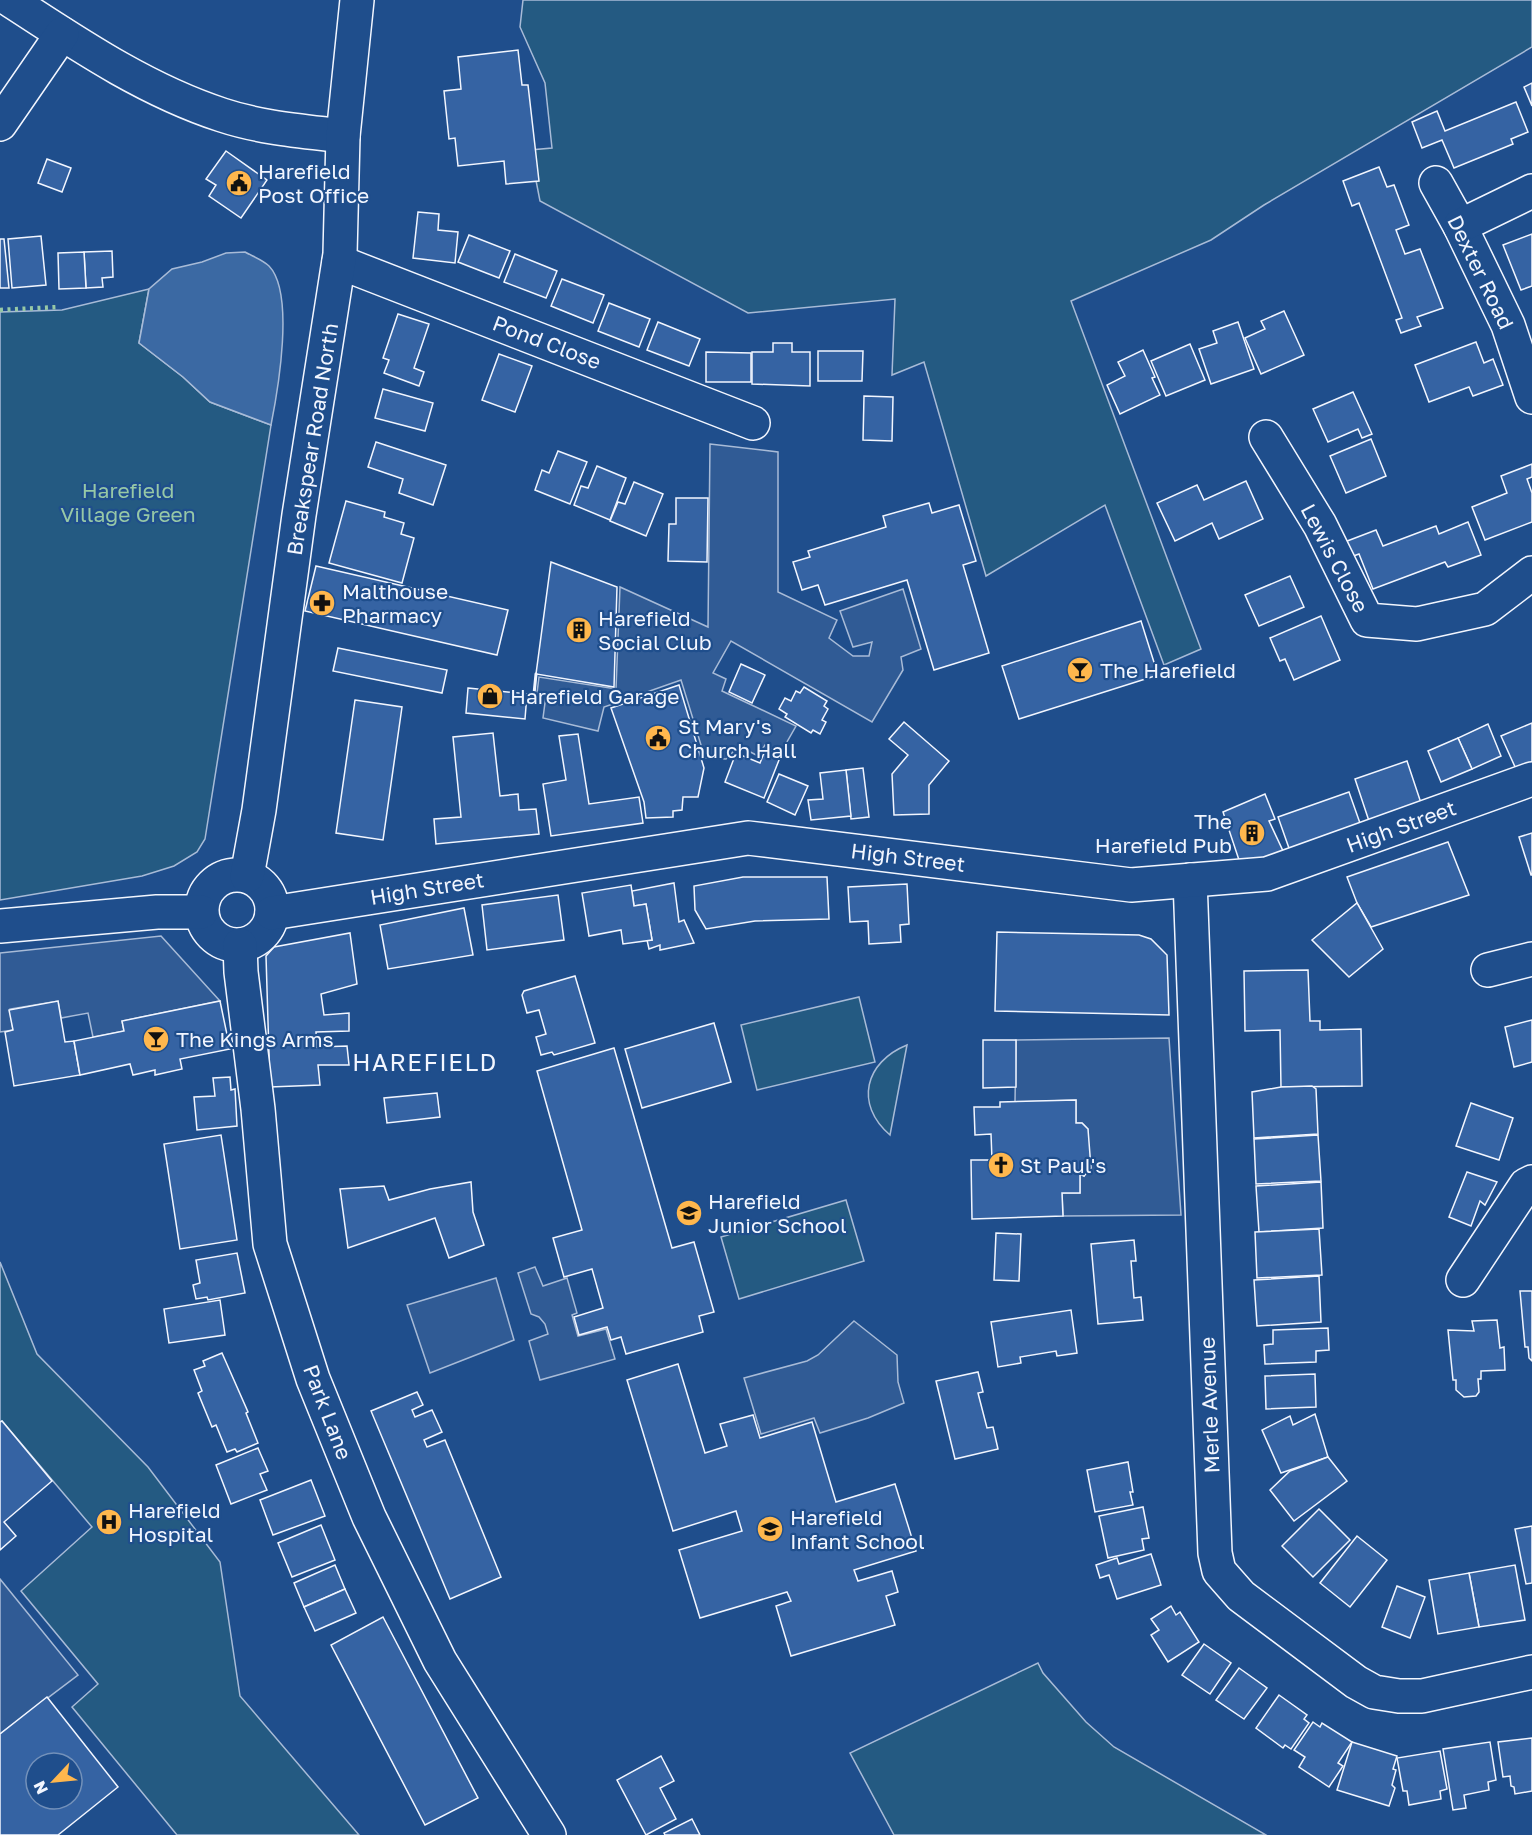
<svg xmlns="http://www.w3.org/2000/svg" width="1532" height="1835" font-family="'Golos Text',sans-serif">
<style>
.green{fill:#245a82;stroke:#a8bbd7;stroke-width:1.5}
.parking{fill:#305b95;stroke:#a8bbd7;stroke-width:1.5}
.water{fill:#3b69a3;stroke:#a8bbd7;stroke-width:1.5}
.building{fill:#3563a3;stroke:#f2f6ff;stroke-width:1.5;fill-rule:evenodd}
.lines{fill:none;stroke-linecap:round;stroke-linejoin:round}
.minor-casing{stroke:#f2f6ff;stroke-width:36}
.minor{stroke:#1f4e8c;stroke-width:33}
.hedge{stroke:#97c8a6;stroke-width:4.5;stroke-dasharray:3 4.5;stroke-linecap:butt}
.wall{stroke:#f2f6ff;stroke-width:3}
.labels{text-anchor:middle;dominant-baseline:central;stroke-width:4.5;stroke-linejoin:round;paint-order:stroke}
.poi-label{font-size:21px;fill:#f2f6ff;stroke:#1f4e8c;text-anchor:start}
.street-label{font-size:21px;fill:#f2f6ff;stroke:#1f4e8c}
.park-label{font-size:21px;fill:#97c8a6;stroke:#1f4e8c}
.quarter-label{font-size:24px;letter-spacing:1.5px;fill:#f2f6ff;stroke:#1f4e8c}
</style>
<rect width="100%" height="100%" fill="#1f4e8c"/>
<g class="green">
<path d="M523 0H1532V47L1264 205 1211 240 1071 301 1201 649 1164 665 1105 505 986 576 924 362 892 375 895 299 748 313 540 201 530 150 552 148 545 83 520 27Z"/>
<path d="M149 289 139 343 183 377 210 402 271 425 205 839 197 852 174 866 142 876 0 900V312L62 310Z"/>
<path d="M859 997 875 1062 757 1090 741 1025Z"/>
<path d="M907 1045 890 1135C854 1104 865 1062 907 1045Z"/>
<path d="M846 1200 864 1261 739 1299 721 1237Z"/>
<path d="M0 1262 37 1354 148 1467 220 1562 240 1696 359 1835H177L72 1707 98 1684 21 1591 92 1527 2 1421 0 1422Z"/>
<path d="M1038 1663 1043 1673 1086 1722 1114 1747 1266 1835H894L850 1753Z"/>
</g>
<g class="parking">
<path d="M710 444 778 452V592L837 620 829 638 853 656H869L872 642 853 647 840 611 903 589 921 649 901 657 903 670 872 722 731 641 713 673 726 679 722 691 796 726 780 754 765 745 758 756 739 746 726 759 705 758 681 680 604 707 598 731 543 718 546 695 537 693 539 677 616 689 620 587 708 627Z"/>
<path d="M161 936 220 1001 122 1021 124 1031 93 1037 88 1013 61 1018 58 1001 10 1009 13 1030 0 1032V953Z"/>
<path d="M1169 1038 1181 1215 1063 1216 1062 1193H1080V1174L1084 1176 1088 1129 1082 1123H1076V1100L1015 1102 1016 1040Z"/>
<path d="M535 1267 543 1286 567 1278 577 1313 572 1315 578 1336 606 1329 615 1359 540 1380 529 1341 548 1334 545 1324 539 1317 531 1314 518 1273Z"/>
<path d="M496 1278 514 1340 430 1373 407 1305Z"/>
<path d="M854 1321 897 1355 898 1382 904 1403 868 1418 820 1433 814 1418 761 1434 744 1378 807 1361 818 1355Z"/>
<path d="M0 1579 78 1675 0 1734Z"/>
</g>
<path class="water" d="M245 252C252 256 263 260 269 266 295 293 278 390 271 425L210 402 183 377 139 343 149 289 172 269 202 262 226 253Z"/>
<g class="building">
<path d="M518 50 522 85H528L539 181 506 184 504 161 458 166 455 138 449 139 444 91 461 89 458 57Z"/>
<path d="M1532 83V106L1524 87Z"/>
<path d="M1516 102 1528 132 1511 139 1513 144 1454 168 1442 140 1422 148 1412 122 1437 111 1445 131Z"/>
<path d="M226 151 267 180 241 218 209 196 216 185 206 179Z"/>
<path d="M47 159 71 168 62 192 38 183Z"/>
<path d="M1379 167 1387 187 1394 185 1409 225 1396 230 1405 254 1420 249 1443 308 1417 317 1421 326 1401 333 1396 320 1402 318 1359 203 1352 206 1343 181Z"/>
<path d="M418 212 439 214 438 230 458 232 455 263 413 258Z"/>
<path d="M1532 234V286L1521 290 1503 245Z"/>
<path d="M469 235 510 251 499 278 458 262Z"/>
<path d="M41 236 46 285 12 288 8 239Z"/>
<path d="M0 239H4L9 288H0Z"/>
<path d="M112 251 113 277 102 278 103 287 86 288 84 252Z"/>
<path d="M84 252 86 288 59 289 58 253Z"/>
<path d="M515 254 557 271 546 298 504 282Z"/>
<path d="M562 279 604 295 593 323 551 306Z"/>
<path d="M609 303 650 319 639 347 598 331Z"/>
<path d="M1284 311 1304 355 1261 374 1245 338 1265 329 1261 321Z"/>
<path d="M398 314 429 324 414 368 424 372 419 386 384 373 389 360 383 358Z"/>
<path d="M658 322 700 339 689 366 647 350Z"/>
<path d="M1238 322 1254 369 1211 384 1199 349 1217 343 1213 331Z"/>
<path d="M1476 342 1484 363 1493 359 1503 385 1473 396 1469 387 1429 402 1415 365Z"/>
<path d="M773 343H792V352H810V386L752 384V352H773Z"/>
<path d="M1190 344 1205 380 1166 396 1151 361Z"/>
<path d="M1143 350 1155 377 1152 378 1160 395 1120 414 1107 385 1125 376 1118 362Z"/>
<path d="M818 351H863L862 381H818Z"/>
<path d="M706 352 751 353V382H706Z"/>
<path d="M499 354 532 366 515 412 482 400Z"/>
<path d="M383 389 433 403 425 431 375 418Z"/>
<path d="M1353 392 1372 434 1362 438 1358 429 1328 442 1313 409Z"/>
<path d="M864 396 893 397 892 441 863 440Z"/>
<path d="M1371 439 1386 476 1346 493 1330 456Z"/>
<path d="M376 442 446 465 433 505 399 493 403 479 368 467Z"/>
<path d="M558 451 587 462 570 504 535 490 542 470 549 473Z"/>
<path d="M1532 464V477L1527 479 1532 493V522L1485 540 1472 507 1507 493 1501 476Z"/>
<path d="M597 466 626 478 610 520 574 505 581 486 588 488Z"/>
<path d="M1246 481 1263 519 1219 539 1212 523 1175 541 1157 503 1197 485 1204 500Z"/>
<path d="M634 482 663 494 646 536 610 521 618 502 625 504Z"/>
<path d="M676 498H708L707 562 668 561 669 524H676Z"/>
<path d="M346 501 385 512 384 517 404 523 401 534 414 538 402 583 329 563Z"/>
<path d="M929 503 932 513 959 505 976 561 963 565 989 653 934 670 907 580 825 605 818 585 802 590 793 562 810 557 808 551 886 527 883 516Z"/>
<path d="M1468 522 1481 555 1448 567 1445 562 1373 589 1359 554 1348 558 1342 543 1376 530 1383 546 1436 526 1439 534Z"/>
<path d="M551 562 617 587 614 687 536 674Z"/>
<path d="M316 566 508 610 497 655 305 611Z"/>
<path d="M1290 576 1304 607 1259 626 1245 595Z"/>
<path d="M1321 616 1340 660 1294 680 1285 659 1280 661 1270 638Z"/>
<path d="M1141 621 1158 675 1019 719 1002 666Z"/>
<path d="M338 648 447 670 442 693 333 671Z"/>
<path d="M741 664 765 675 752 703 729 692Z"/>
<path d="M679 685 704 768 698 797H683L682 810 673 811V817L646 818 644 802 611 708Z"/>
<path d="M804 687 827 701 824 706 828 709 822 720 826 722 820 734 813 730 811 733 785 717 787 714 779 709 785 698 791 701 796 691 800 693Z"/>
<path d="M468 688 527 694 525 719 466 713Z"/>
<path d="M355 700 402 707 383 840 336 833Z"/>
<path d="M904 722 949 761 929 785V814L894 815 892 774 908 755 889 739Z"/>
<path d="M1532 723V762L1516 769 1501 736Z"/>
<path d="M1488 724 1501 756 1472 769 1458 738Z"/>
<path d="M493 733 500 796 518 794 519 810 536 809 539 834 436 844 434 819 461 817 453 737Z"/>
<path d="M578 734 589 804 639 797 643 823 551 836 543 784 566 780 559 736Z"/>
<path d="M1458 738 1472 769 1441 782 1428 751Z"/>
<path d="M766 748 781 755 764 798 725 782 736 753 760 763Z"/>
<path d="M1407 761 1421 803 1369 821 1355 779Z"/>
<path d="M863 768 869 817 851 819 846 770Z"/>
<path d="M846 770 851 816 811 820 808 800 823 799 820 773Z"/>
<path d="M779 774 808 786 795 815 767 802Z"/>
<path d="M1349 792 1361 826 1290 851 1278 817Z"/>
<path d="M1265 794 1275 819 1269 821 1284 853 1272 861 1240 863 1223 812Z"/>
<path d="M1532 833V875H1531L1519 837Z"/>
<path d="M1448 842 1469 895 1371 927 1357 903 1347 877Z"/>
<path d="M743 877H827L829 919 755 921 706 929 695 910 694 886Z"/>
<path d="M674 883 679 922 684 920 694 943 660 950V945L649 949 647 940H652L646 904 634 906 632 891Z"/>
<path d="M907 884 909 924 900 925 901 942 869 944 868 921 850 922 848 887Z"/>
<path d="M631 885 634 906 646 904 652 940 623 944 621 930 589 936 582 893Z"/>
<path d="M558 895 564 940 487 950 482 905Z"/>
<path d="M1357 903 1383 949 1349 977 1312 940Z"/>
<path d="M464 908 473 955 388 969 380 925Z"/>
<path d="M997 932 1139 935 1151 939 1167 955 1169 1015 995 1011Z"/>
<path d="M350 933 357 984 321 994 324 1015 349 1013V1031L316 1032 317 1047 347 1046 349 1065H318L320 1085 270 1087 266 956 274 947Z"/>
<path d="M1308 970 1310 1021H1320V1030L1361 1029 1362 1086 1281 1087 1280 1030 1245 1031 1244 971Z"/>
<path d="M575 976 595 1043 554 1055 552 1052 541 1055 536 1037 546 1034 539 1010 527 1013 522 995 524 991Z"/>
<path d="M58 1001 65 1042 74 1041 80 1075 14 1086 5 1032 13 1030 9 1010Z"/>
<path d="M220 1001 230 1049 180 1059 182 1069 155 1075V1070L133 1075 130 1064 80 1075 74 1041 124 1031 122 1021Z"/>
<path d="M1532 1020V1062L1514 1067 1505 1027Z"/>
<path d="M714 1023 731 1082 642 1108 625 1049Z"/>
<path d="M983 1040H1016V1087L983 1088Z"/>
<path d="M614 1048 672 1248 694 1242 714 1312 699 1316 703 1332 626 1354 621 1337 611 1340 607 1327 579 1335 574 1317 603 1308 592 1269 564 1277 553 1238 582 1230 537 1071Z"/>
<path d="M230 1077 231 1090 235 1089 237 1126 197 1130 194 1097 215 1096 213 1078Z"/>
<path d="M1312 1086 1316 1089 1318 1134 1254 1138 1252 1092 1281 1087Z"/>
<path d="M437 1093 440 1117 387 1123 384 1098Z"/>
<path d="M1076 1100V1123H1082L1088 1129 1091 1168 1084 1176 1080 1174V1193H1062L1063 1216 972 1219 971 1160H992L991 1134 975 1135 974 1107H1000V1102Z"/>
<path d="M1471 1103 1513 1118 1499 1160 1456 1146Z"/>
<path d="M221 1135 237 1240 180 1249 164 1144Z"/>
<path d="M1318 1135 1321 1181 1256 1184 1254 1139Z"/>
<path d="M1467 1172 1497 1182 1485 1205 1480 1201 1471 1226 1449 1217Z"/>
<path d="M471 1182 473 1212 484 1245 449 1258 435 1218 348 1248 340 1189 384 1186 389 1200 430 1189Z"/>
<path d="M1321 1182 1323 1228 1259 1232 1256 1186Z"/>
<path d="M1319 1229 1322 1275 1257 1278 1255 1232Z"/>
<path d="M996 1233 1021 1234 1019 1281 994 1280Z"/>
<path d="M1134 1240 1136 1261H1131L1134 1298 1141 1297 1143 1320 1098 1324 1091 1244Z"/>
<path d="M237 1253 245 1293 208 1300 207 1297 196 1299 193 1285 200 1283 196 1260Z"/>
<path d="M1319 1276 1321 1322 1257 1326 1254 1280Z"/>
<path d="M1520 1291H1532V1361L1529 1358 1528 1347H1525Z"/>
<path d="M220 1300 225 1335 169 1343 164 1309Z"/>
<path d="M1071 1310 1077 1353 1057 1356 1056 1351 1020 1357 1021 1363 998 1367 991 1322Z"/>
<path d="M1497 1320 1500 1348 1504 1347 1505 1370 1481 1371V1379H1478L1479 1392 1476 1396 1464 1397 1456 1390V1380H1453L1448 1330 1474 1331 1472 1321Z"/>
<path d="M1328 1328 1329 1350 1316 1351V1362L1265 1364 1264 1345 1273 1344V1330Z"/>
<path d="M222 1353 248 1412 246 1413 258 1443 237 1452 235 1449 227 1452 216 1425 212 1427 198 1393 202 1391 194 1370 205 1366 203 1361Z"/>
<path d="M678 1364 705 1453 727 1446 720 1424 753 1415 760 1438 812 1422 836 1502 895 1484 916 1551 854 1570 858 1581 892 1571 898 1592 886 1596 895 1625 791 1656 776 1606 791 1601 787 1592 700 1618 679 1550 742 1531 736 1511 673 1531 627 1380Z"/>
<path d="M978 1372 983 1392 978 1393 987 1428 993 1427 998 1449 955 1459 936 1381Z"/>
<path d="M1315 1374 1316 1407 1266 1409 1265 1376Z"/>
<path d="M417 1392 423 1405 412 1410 415 1417 432 1410 442 1432 424 1440 427 1447 445 1440 501 1577 450 1599 371 1411Z"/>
<path d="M1315 1414 1328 1457 1281 1473 1262 1430 1290 1416 1293 1425Z"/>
<path d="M2 1421 52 1481 4 1522 16 1536 0 1550V1422Z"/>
<path d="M258 1448 268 1471 260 1474 267 1490 231 1504 216 1465Z"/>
<path d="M1328 1457 1347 1481 1294 1521 1270 1490 1290 1471Z"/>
<path d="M1128 1462 1133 1492H1130L1133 1505 1095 1512 1087 1470Z"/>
<path d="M311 1480 325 1516 273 1535 260 1500Z"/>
<path d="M1143 1507 1149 1538 1142 1539 1144 1550 1108 1558 1099 1516Z"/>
<path d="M1319 1509 1350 1540 1313 1577 1282 1546Z"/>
<path d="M321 1525 335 1560 292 1577 278 1543Z"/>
<path d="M1532 1526V1583L1526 1584 1515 1529Z"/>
<path d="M1357 1536 1387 1560 1350 1607 1320 1583Z"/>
<path d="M1151 1554 1161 1585 1117 1599 1109 1575 1100 1578 1096 1565 1117 1558 1119 1564Z"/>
<path d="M335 1565 345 1589 304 1607 294 1583Z"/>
<path d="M1515 1565 1525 1620 1479 1627 1469 1573Z"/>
<path d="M1469 1573 1479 1627 1438 1634 1429 1580Z"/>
<path d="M1397 1586 1425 1597 1410 1638 1382 1627Z"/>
<path d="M345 1589 356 1613 315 1631 304 1607Z"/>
<path d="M1171 1606 1176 1615 1180 1612 1199 1642 1168 1662 1151 1635 1159 1630 1151 1619Z"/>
<path d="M383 1617 478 1798 425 1825 331 1645Z"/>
<path d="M1204 1644 1231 1663 1210 1694 1182 1675Z"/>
<path d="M1239 1668 1267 1688 1244 1719 1216 1700Z"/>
<path d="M1279 1695 1307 1715 1304 1719 1309 1723 1291 1749 1285 1745 1283 1748 1256 1728Z"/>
<path d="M47 1697 118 1787 58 1835H0V1734ZM36 1763H72V1799H36Z"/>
<path d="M1313 1722 1320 1727 1322 1723 1352 1742 1338 1763 1343 1766 1329 1787 1299 1767 1305 1757 1294 1750Z"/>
<path d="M1532 1738V1791L1515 1794 1514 1787 1511 1786 1510 1776 1503 1777 1498 1742Z"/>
<path d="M1352 1742 1397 1756 1393 1769 1396 1770 1392 1785 1395 1788 1389 1806 1337 1790Z"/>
<path d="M1490 1742 1496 1780 1488 1782 1489 1790 1464 1795 1466 1808 1453 1810 1443 1749Z"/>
<path d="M1440 1751 1447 1789 1440 1791 1441 1799 1409 1805 1407 1791H1403L1397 1758Z"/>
<path d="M661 1756 674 1781 660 1788 676 1819 646 1835 617 1780Z"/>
<path d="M692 1819 700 1835H665L664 1833Z"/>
</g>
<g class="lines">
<defs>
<g id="minor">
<path d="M10 0C76 43 145 90 222 115 261 128 302 131 343 136"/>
<path d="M0 124 62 34"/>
<path d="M1436 183 1460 226 1508 325 1532 397"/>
<path d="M1460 226 1532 191"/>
<path d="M339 262 753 423"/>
<path d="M1266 437 1320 525 1367 620 1417 624 1485 609 1532 573"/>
<circle cx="237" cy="910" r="35"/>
<path d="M247 876 259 810 299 515 340 254 343 136 357 0"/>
<path d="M1190 880 1215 1553 1219 1571 1241 1596 1356 1682 1374 1692 1399 1696H1422L1532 1672"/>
<path d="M272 913 748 838 1131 885 1267 874 1532 779"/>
<path d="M0 926 157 912H201"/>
<path d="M240 945 241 972 258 1109 270 1244 313 1379 369 1517 440 1661 549 1835"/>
<path d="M1488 970 1532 959"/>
<path d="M1463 1280 1526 1185 1532 1182"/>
</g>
</defs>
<use href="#minor" class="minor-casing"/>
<use href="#minor" class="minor"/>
<path class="hedge" d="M0 310 58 307"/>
<path class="wall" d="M534 694 536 674"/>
</g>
<defs>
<symbol id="civic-disc" viewBox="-11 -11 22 22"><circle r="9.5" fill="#ffb74d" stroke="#1f4e8c"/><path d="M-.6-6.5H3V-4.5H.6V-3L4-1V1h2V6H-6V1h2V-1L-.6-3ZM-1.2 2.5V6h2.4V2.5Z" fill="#111"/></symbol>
<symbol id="pharmacy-disc" viewBox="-11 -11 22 22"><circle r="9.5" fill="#ffb74d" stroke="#1f4e8c"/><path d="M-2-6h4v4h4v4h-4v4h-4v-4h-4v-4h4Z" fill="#111"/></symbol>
<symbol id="building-disc" viewBox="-11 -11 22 22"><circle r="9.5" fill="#ffb74d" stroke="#1f4e8c"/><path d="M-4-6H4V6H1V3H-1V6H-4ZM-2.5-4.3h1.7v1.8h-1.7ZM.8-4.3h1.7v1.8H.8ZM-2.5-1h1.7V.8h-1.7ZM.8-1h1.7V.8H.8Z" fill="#111"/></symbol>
<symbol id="bar-disc" viewBox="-11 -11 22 22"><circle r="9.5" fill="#ffb74d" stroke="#1f4e8c"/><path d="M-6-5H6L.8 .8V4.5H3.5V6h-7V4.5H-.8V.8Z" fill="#111"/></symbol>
<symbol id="shop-disc" viewBox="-11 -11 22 22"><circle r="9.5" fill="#ffb74d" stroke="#1f4e8c"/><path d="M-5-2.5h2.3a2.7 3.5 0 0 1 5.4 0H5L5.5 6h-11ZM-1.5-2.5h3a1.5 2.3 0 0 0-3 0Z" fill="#111"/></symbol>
<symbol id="church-disc" viewBox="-11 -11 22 22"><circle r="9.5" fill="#ffb74d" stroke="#1f4e8c"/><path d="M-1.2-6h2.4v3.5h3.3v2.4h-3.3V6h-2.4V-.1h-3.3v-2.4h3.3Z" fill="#111"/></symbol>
<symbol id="school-disc" viewBox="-11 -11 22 22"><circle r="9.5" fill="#ffb74d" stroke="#1f4e8c"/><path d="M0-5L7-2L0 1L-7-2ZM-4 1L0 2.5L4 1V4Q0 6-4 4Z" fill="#111"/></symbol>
<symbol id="hospital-disc" viewBox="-11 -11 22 22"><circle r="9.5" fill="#ffb74d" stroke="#1f4e8c"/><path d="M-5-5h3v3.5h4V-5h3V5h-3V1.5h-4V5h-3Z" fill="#111"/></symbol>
</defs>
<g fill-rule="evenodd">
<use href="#civic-disc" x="224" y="168" width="30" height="30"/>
<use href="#pharmacy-disc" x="307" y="588" width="30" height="30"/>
<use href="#building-disc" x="564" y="615" width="30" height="30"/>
<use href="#bar-disc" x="1065" y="655" width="30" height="30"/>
<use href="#shop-disc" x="475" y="681" width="30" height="30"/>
<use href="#civic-disc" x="643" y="723" width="30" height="30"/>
<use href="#building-disc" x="1237" y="818" width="30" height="30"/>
<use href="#bar-disc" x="141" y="1024" width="30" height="30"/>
<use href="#church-disc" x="986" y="1150" width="30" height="30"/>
<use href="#school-disc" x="674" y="1198" width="30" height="30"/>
<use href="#hospital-disc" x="94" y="1507" width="30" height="30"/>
<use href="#school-disc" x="755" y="1514" width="30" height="30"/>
</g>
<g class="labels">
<g class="poi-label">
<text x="258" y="171">Harefield<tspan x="258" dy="24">Post Office</tspan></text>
<text x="342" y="591">Malthouse<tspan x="342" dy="24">Pharmacy</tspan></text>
<text x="598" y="618">Harefield<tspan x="598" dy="24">Social Club</tspan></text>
<text x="1100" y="670">The Harefield</text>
<text x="510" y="696">Harefield Garage</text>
<text x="678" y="726">St Mary's<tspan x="678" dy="24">Church Hall</tspan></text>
<text x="1232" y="821" text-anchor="end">The<tspan x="1232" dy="24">Harefield Pub</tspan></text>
<text x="176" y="1039">The Kings Arms</text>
<text x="1020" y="1165">St Paul's</text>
<text x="708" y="1201">Harefield<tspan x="708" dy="24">Junior School</tspan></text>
<text x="128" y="1510">Harefield<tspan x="128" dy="24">Hospital</tspan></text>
<text x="790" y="1517">Harefield<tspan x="790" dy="24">Infant School</tspan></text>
</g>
<g class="street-label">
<text transform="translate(1481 272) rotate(64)">Dexter Road</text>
<text transform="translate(547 342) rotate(21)">Pond Close</text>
<text transform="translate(312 439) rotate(-81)">Breakspear Road North</text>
<text transform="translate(1335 558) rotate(62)">Lewis Close</text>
<text transform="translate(1401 826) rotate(-20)">High Street</text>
<text transform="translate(908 857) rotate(7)">High Street</text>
<text transform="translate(427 888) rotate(-9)">High Street</text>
<text transform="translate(1209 1405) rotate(-92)">Merle Avenue</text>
<text transform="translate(328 1412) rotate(69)">Park Lane</text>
</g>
<g class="park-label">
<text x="128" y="490">Harefield<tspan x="128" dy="24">Village Green</tspan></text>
</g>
<g class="quarter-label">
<text x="425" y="1061">HAREFIELD</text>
</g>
</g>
<g transform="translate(54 1781) rotate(244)"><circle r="28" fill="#1f4e8c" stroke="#7391ba" stroke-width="1.5"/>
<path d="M0-4.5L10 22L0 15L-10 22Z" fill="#ffb74d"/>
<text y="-9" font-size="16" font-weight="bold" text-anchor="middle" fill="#f2f6ff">N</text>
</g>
</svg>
